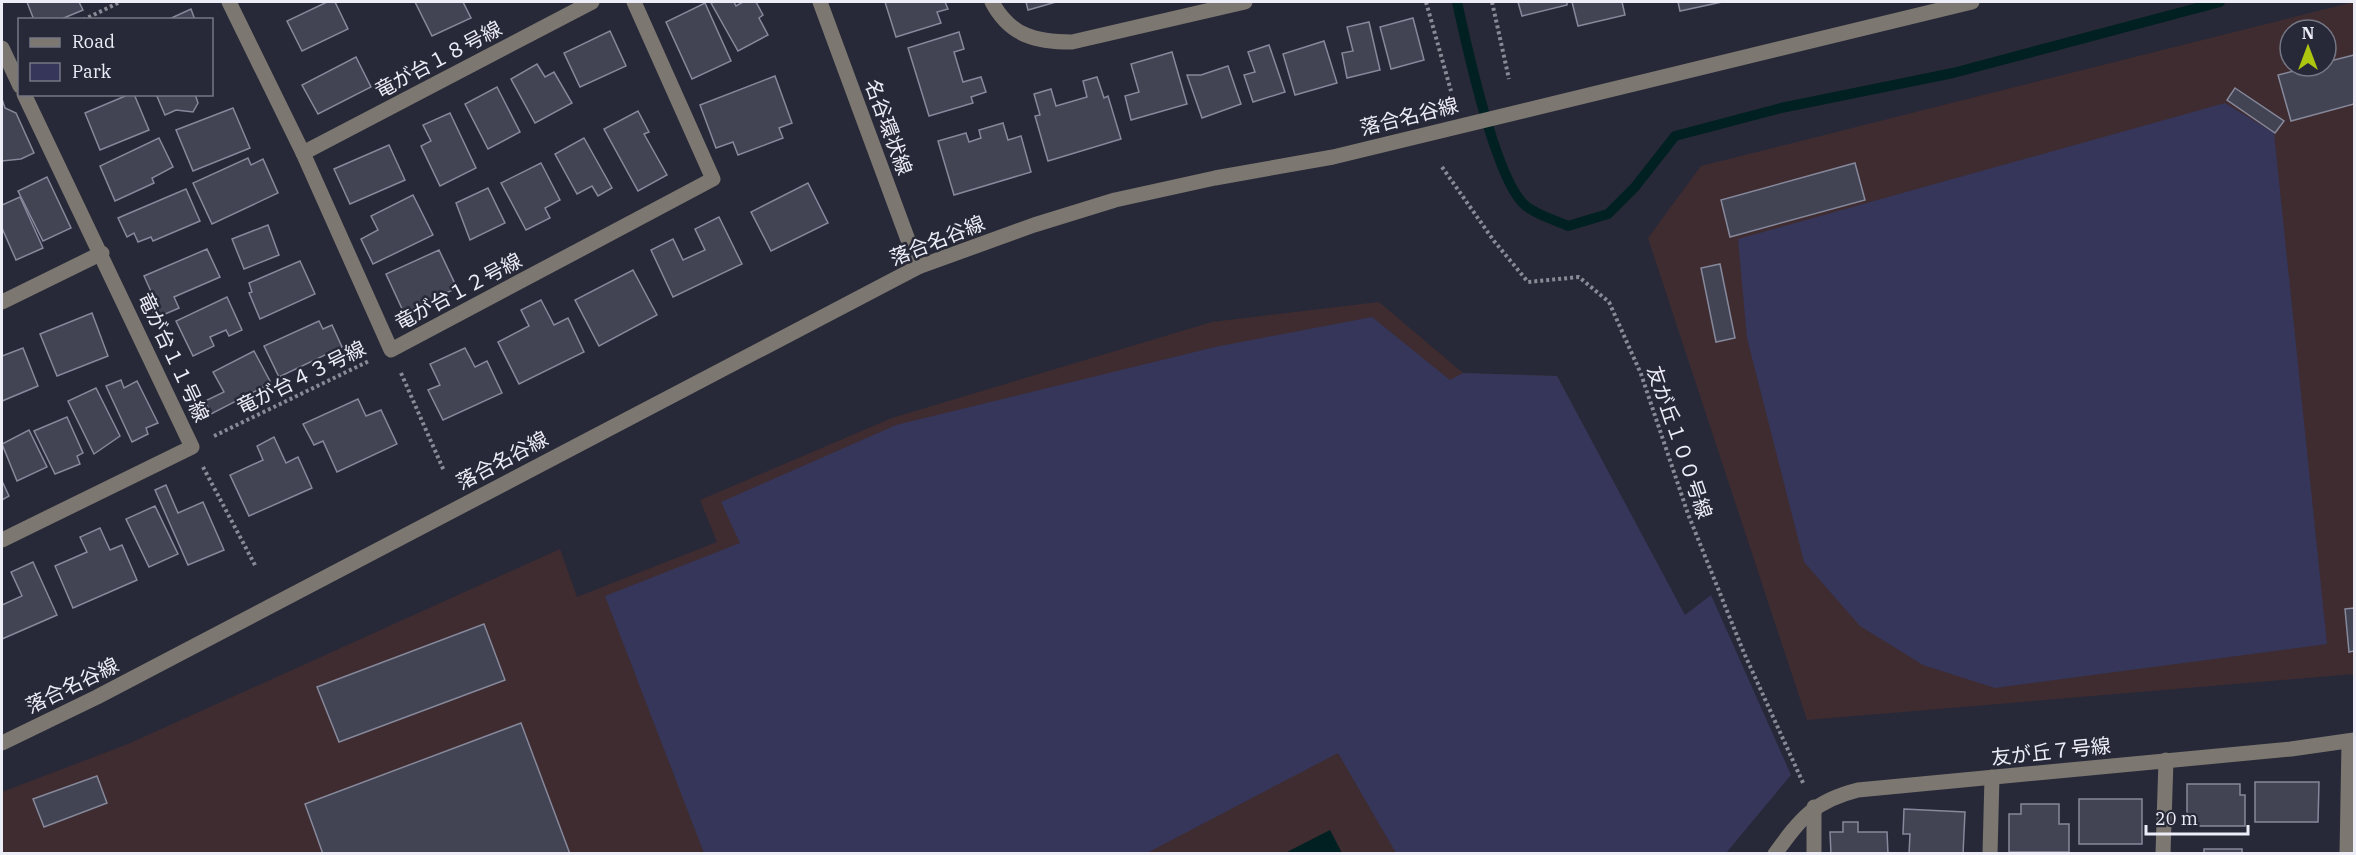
<svg xmlns="http://www.w3.org/2000/svg" width="2356" height="855" font-family="'IBM Plex Serif','Noto Sans JP',serif">
<style>
.education{fill:#3f2c30;fill-rule:evenodd}
.green{fill:#353659}
.water{fill:#002022}
.lines{fill:none;stroke-linecap:round;stroke-linejoin:round}
.stream{stroke:#002022;stroke-width:10}
.building{fill:#424454;stroke:#86889b;stroke-width:1.5}
.path{stroke:#898a96;stroke-width:4;stroke-dasharray:3 3;stroke-linecap:butt}
.minor{stroke:#7c7770;stroke-width:15}
.labels{text-anchor:middle;dominant-baseline:central;stroke-width:5;stroke-linejoin:round;paint-order:stroke}
.street-label{font-size:20px;fill:#ecedf7;stroke:#282938}
</style>
<rect width="100%" height="100%" fill="#282938"/>
<g class="education">
<path d="M2354 2V674L1807 720 1648 238 1701 166ZM2290 30H2326V66H2290Z"/>
<path d="M1379 302 1463 373 1557 376 1737 714 1525 853 2 854V792L128 744 560 549 577 597 717 542 700 500 892 418 1212 322Z"/>
</g>
<g class="green">
<path d="M2225 103 2274 133 2327 644 1995 688 1923 665 1860 626 1804 562 1747 338 1738 239Z"/>
<path d="M1372 317 1450 380 1463 373 1557 376 1685 615 1711 595 1791 775 1726 853H1396L1338 753 1147 853H704L605 596 740 543 721 502 896 425 1215 347Z"/>
</g>
<path class="water" d="M1330 830 1342 853H1285Z"/>
<g class="lines">
<path class="stream" d="M1457 2C1466 43 1496 183 1526 206 1537 215 1555 220 1568 226L1608 214 1635 187 1675 136 1781 108 1953 73 2220 2"/>
</g>
<g class="building">
<path d="M27 2H79L83 10 59 20H34Z"/>
<path d="M327 2H335L348 29 302 51 287 21Z"/>
<path d="M415 2H463L471 18 432 36Z"/>
<path d="M715 2H734L736 6 743 2H756L763 15 759 18 768 35 738 51 711 3Z"/>
<path d="M885 2H945L948 9 937 12 941 23 896 37Z"/>
<path d="M1026 2H1056L1028 10Z"/>
<path d="M1518 2H1567V5L1522 16Z"/>
<path d="M1572 2H1622L1625 15 1578 26Z"/>
<path d="M1678 2H1722L1680 11Z"/>
<path d="M705 3 731 61 692 79 666 22Z"/>
<path d="M191 9 195 20H167Z"/>
<path d="M1413 18 1424 60 1391 69 1380 27Z"/>
<path d="M1369 22 1380 70 1347 78 1342 53 1353 51 1347 27Z"/>
<path d="M610 31 626 66 580 87 564 53Z"/>
<path d="M959 32 964 49 954 52 963 82 981 77 986 92 971 97 973 103 929 116 908 48Z"/>
<path d="M1324 41 1337 83 1295 95 1283 54Z"/>
<path d="M1269 45 1285 92 1253 102 1244 75 1255 72 1248 52Z"/>
<path d="M1172 52 1187 104 1131 120 1125 96 1139 92 1131 64Z"/>
<path d="M2354 55V104L2291 121 2278 75 2313 66H2326V62Z"/>
<path d="M356 57 371 87 318 114 302 85Z"/>
<path d="M537 64 545 77 554 72 572 103 535 123 511 79Z"/>
<path d="M1228 66 1241 104 1202 118 1187 75H1201Z"/>
<path d="M775 76 792 123 779 128 783 138 738 155 733 142 716 148 700 105Z"/>
<path d="M1097 77 1104 98 1108 96 1121 139 1048 161 1035 116 1040 115 1034 94 1051 89 1056 106 1087 97 1083 81Z"/>
<path d="M497 87 520 132 488 149 465 104Z"/>
<path d="M2235 88 2284 121 2275 133 2227 100Z"/>
<path d="M130 94H134L149 130 100 150 85 113Z"/>
<path d="M156 94H195L198 103 193 112 176 110 165 115Z"/>
<path d="M2 99 5 108 16 113 34 153 21 159 2 161Z"/>
<path d="M233 108 250 148 193 171 176 130Z"/>
<path d="M638 111 649 132 644 134 667 175 638 191 604 129Z"/>
<path d="M450 113 476 168 440 186 421 146 431 141 423 125Z"/>
<path d="M1003 123 1008 140 1021 136 1031 172 954 195 938 141 966 133 969 142 981 138 979 130Z"/>
<path d="M159 138 173 167 152 178 154 183 115 201 100 166Z"/>
<path d="M584 138 612 188 598 196 592 186 577 194 555 154Z"/>
<path d="M389 145 405 180 350 204 334 169Z"/>
<path d="M248 158 251 165 263 159 278 193 212 224 193 183Z"/>
<path d="M541 163 560 200 545 208 550 218 526 230 501 183Z"/>
<path d="M1855 163 1865 200 1730 237 1721 200Z"/>
<path d="M47 177 71 228 43 241 18 191Z"/>
<path d="M808 183 828 223 771 251 751 212Z"/>
<path d="M488 188 505 223 470 240 456 203Z"/>
<path d="M186 189 200 221 153 241 151 237 138 242 134 233 127 237 118 218Z"/>
<path d="M413 195 433 235 373 264 361 239 378 230 371 216Z"/>
<path d="M20 197 43 248 16 260 2 228V205Z"/>
<path d="M719 217 742 264 673 297 651 250 673 239 683 260 705 250 695 229Z"/>
<path d="M268 225 279 255 244 269 232 239Z"/>
<path d="M207 249 220 277 174 297 179 308 156 318 152 309 158 307 144 276Z"/>
<path d="M439 250 457 288 404 313 386 274Z"/>
<path d="M300 261 315 294 260 319 249 293 252 292 249 283Z"/>
<path d="M1720 264 1735 338 1716 342 1701 268Z"/>
<path d="M633 270 657 315 599 346 575 300Z"/>
<path d="M227 297 242 330 229 336 226 330 210 337 214 346 193 356 176 321Z"/>
<path d="M541 300 554 325 568 318 584 352 519 384 498 342 529 326 521 310Z"/>
<path d="M92 313 108 356 57 376 40 334Z"/>
<path d="M319 321 323 329 332 325 342 347 279 377 264 346Z"/>
<path d="M23 348 38 386 2 401V356Z"/>
<path d="M465 348 475 367 487 361 502 393 443 420 428 390 440 385 430 364Z"/>
<path d="M254 351 271 383 211 414 205 401 224 392 213 372Z"/>
<path d="M121 380 124 388 137 381 158 423 146 428 148 434 132 442 106 386Z"/>
<path d="M96 388 120 436 94 454 68 401Z"/>
<path d="M358 399 366 416 381 410 397 444 337 472 323 441 314 445 303 424Z"/>
<path d="M67 417 83 453 77 456 80 464 55 474 34 431Z"/>
<path d="M29 430 47 467 17 481 2 444Z"/>
<path d="M274 437 286 463 298 457 312 488 249 516 230 475 263 460 257 446Z"/>
<path d="M2 481 9 496 2 500Z"/>
<path d="M166 485 178 513 203 502 224 550 188 565 155 490Z"/>
<path d="M155 506 178 554 149 567 126 519Z"/>
<path d="M100 528 110 550 122 545 137 580 73 608 55 566 87 552 80 537Z"/>
<path d="M33 562 57 615 2 639V605L22 596 11 572Z"/>
<path d="M2354 608V651L2349 652 2345 609Z"/>
<path d="M484 624 505 680 339 742 317 687Z"/>
<path d="M521 723 570 854H323L305 804Z"/>
<path d="M97 776 107 803 44 827 33 799Z"/>
<path d="M2255 782H2319L2318 822H2255Z"/>
<path d="M2187 784H2240V795H2245V826H2197V817H2187Z"/>
<rect x="2079" y="799" width="63" height="45"/>
<path d="M2021 804H2059V824H2069V852H2009V814H2021Z"/>
<path d="M1904 809 1965 812 1963 854H1909L1910 834H1903Z"/>
<path d="M1843 822H1858V832H1887L1888 854H1831L1830 832H1843Z"/>
<rect x="2204" y="849" width="38" height="5"/>
</g>
<g class="lines">
<g class="path">
<path d="M1426 2 1451 91"/>
<path d="M1492 2 1509 79"/>
<path d="M83 20 120 2"/>
<path d="M1442 167 1494 241 1528 282 1579 277 1609 302 1641 374 1688 514 1744 653 1804 785"/>
<path d="M401 373 444 471"/>
<path d="M214 436 369 361"/>
<path d="M203 467 256 567"/>
</g>
<g class="minor">
<path d="M229 2 303 153 391 350 713 179 634 2"/>
<path d="M820 2 918 267"/>
<path d="M992 2C1010 36 1036 42 1072 42L1245 2"/>
<path d="M2 48 20 86"/>
<path d="M303 153 592 2"/>
<path d="M2 302 102 253"/>
<path d="M2 540 192 447 24 94"/>
<path d="M2 743 97 697 918 267 1034 225 1115 200 1215 178 1333 157 1972 2"/>
<path d="M1775 854C1801 818 1814 801 1858 790L2291 749 2354 740"/>
<path d="M1814 854V807"/>
<path d="M1990 854 1992 777"/>
<path d="M2163 854 2166 760"/>
<path d="M2347 854 2349 742"/>
</g>
</g>
<g class="labels">
<g class="street-label">
<text transform="translate(438 59) rotate(-28)">竜が台１８号線</text>
<text transform="translate(1409 116) rotate(-14)">落合名谷線</text>
<text transform="translate(889 127) rotate(70)">名谷環状線</text>
<text transform="translate(937 240) rotate(-22)">落合名谷線</text>
<text transform="translate(458 291) rotate(-28)">竜が台１２号線</text>
<text transform="translate(174 357) rotate(65)">竜が台１１号線</text>
<text transform="translate(301 377) rotate(-26)">竜が台４３号線</text>
<text transform="translate(1680 442) rotate(71)">友が丘１００号線</text>
<text transform="translate(502 460) rotate(-28)">落合名谷線</text>
<text transform="translate(72 685) rotate(-26)">落合名谷線</text>
<text transform="translate(2051 751) rotate(-6)">友が丘７号線</text>
</g>
</g>
<rect width="2356" height="855" fill="none" stroke="#ecedf7" stroke-width="6"/>
<rect x="18" y="18" width="195" height="78" fill="#282938" stroke="#767784" stroke-width="1.5"/>
<rect x="30" y="38" width="30" height="9" fill="#7c7770" stroke="#767784" stroke-width="1.5"/>
<text x="72" y="48" font-size="18" fill="#ecedf7">Road</text>
<rect x="30" y="63" width="30" height="18" fill="#353659" stroke="#767784" stroke-width="1.5"/>
<text x="72" y="78" font-size="18" fill="#ecedf7">Park</text>
<g transform="translate(2308 48)"><circle r="28" fill="#282938" stroke="#767784" stroke-width="1.5"/>
<path d="M0-4.5L10 22L0 15L-10 22Z" fill="#adc610"/>
<text y="-9" font-size="16" font-weight="bold" text-anchor="middle" fill="#ecedf7">N</text>
</g>
<path d="M2146 825v9h102v-9" fill="none" stroke="#ecedf7" stroke-width="3"/>
<text x="2155" y="825" font-size="18" fill="#ecedf7" stroke="#282938" stroke-width="4.5" paint-order="stroke">20 m</text>
</svg>
